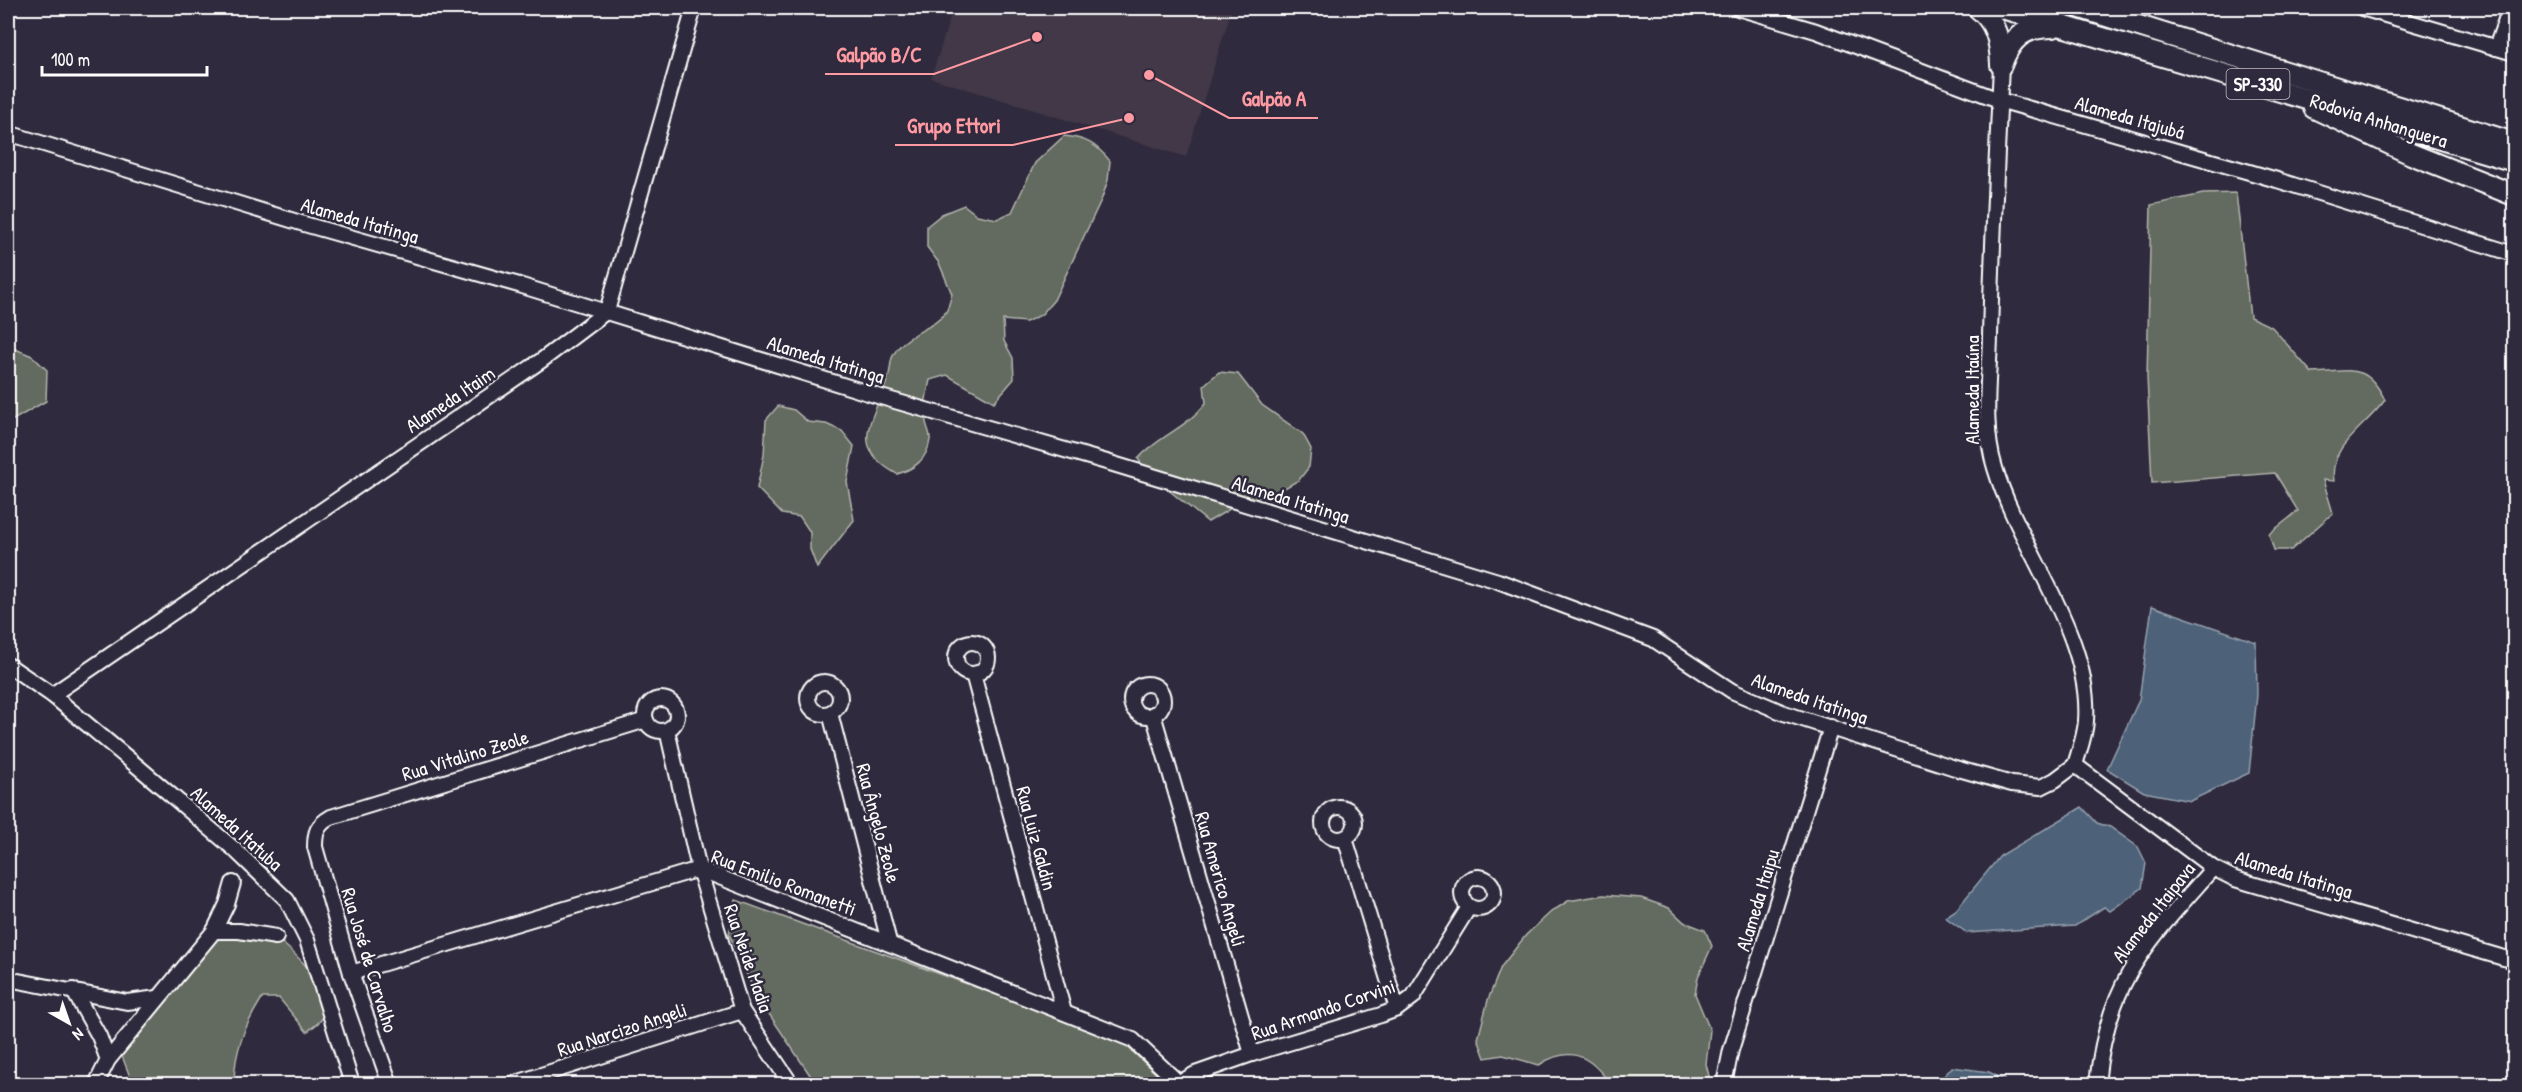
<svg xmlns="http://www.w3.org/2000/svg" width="2522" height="1092" font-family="'Patrick Hand',sans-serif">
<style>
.built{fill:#423947}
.green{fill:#646b5e;stroke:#b2b5ae;stroke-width:1.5}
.water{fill:#4e6279;stroke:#95a1af;stroke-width:1.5}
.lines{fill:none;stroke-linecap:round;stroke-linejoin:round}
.minor-casing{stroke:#fff;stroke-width:18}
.highway-casing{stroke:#fff;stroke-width:24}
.minor{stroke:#2f2a3d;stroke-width:14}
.highway{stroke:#2f2a3d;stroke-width:20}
.labels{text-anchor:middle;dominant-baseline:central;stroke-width:5;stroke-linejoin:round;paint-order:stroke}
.shield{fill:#2f2a3d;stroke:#c1bfc5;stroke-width:1.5}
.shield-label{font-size:18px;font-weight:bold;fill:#fff}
.street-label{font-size:20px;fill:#fff;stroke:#2f2a3d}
.leader{fill:none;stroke:#ff9aa2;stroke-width:2}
.callout-dot{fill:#ff9aa2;stroke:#2f2a3d;stroke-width:2}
.callout-label{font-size:21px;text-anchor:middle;font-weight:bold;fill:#ff9aa2;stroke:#2f2a3d;stroke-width:5;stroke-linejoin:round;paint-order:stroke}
</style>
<rect width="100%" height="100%" fill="#2f2a3d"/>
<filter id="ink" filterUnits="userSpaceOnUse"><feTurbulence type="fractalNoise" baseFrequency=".0167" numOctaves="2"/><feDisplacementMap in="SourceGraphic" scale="12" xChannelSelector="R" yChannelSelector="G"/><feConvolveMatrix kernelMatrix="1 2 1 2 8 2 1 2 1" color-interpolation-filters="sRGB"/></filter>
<g filter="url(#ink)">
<path class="built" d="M953 8H1232L1186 157 931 78Z"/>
<g class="green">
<path d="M1064 136C1086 138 1096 144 1110 161L1108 180 1102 198 1054 300 1041 315 1026 322 1003 320 1004 341 1013 358 1014 379 994 402 947 375 930 380C927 394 923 408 926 422 927 428 931 434 930 440 927 460 914 469 897 474 847 447 873 421 887 381 893 367 887 361 898 348 911 332 935 328 946 312 949 307 950 299 952 294L939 263 927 247V226L942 214 964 205 977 215 997 219 1012 212 1035 163Z"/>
<path d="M2236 193 2250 317 2272 327 2312 373C2350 372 2366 361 2385 400 2366 427 2328 445 2334 481L2323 480 2333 513 2291 550H2274L2269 534 2298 511 2275 473 2152 483 2147 377 2151 205 2203 194Z"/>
<path d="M8 346 32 356 47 370 46 401 8 423Z"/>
<path d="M1219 372 1238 374 1262 405 1303 434 1311 449 1309 467 1299 480 1281 490 1238 504 1208 522 1150 475 1138 459C1158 436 1186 429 1206 403L1204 385Z"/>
<path d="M778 406 794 410 808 422 826 424 842 431 854 446 847 482 854 520 817 568 810 549V532L800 517 782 514 757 488 764 455 766 420Z"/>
<path d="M1603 895 1641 898 1669 908 1684 922 1705 930 1712 946 1698 977 1695 994 1710 1030 1706 1064 1711 1084H1610C1590 1055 1570 1045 1539 1065L1503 1055 1485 1058 1478 1039 1488 1000 1501 967 1526 935 1551 912 1568 901Z"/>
<path d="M736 900 1119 1039 1167 1084H816L755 993 729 934Z"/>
<path d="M270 933C292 950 338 988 321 1020 318 1024 311 1028 307 1032L279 998H262C245 1025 234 1052 234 1084H135L132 1082 122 1056 124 1038 178 967 222 934Z"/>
</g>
<g class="water">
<path d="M2152 606 2256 642 2257 695 2249 773 2190 801 2144 792 2107 769 2139 700Z"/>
<path d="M2082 807 2097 823 2110 827 2138 847 2146 863 2142 888 2110 911 2104 907 2075 926 1967 933 1945 917 1956 910 2000 856Z"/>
<path d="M1952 1067 1989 1072 2011 1084H1937Z"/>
</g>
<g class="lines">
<defs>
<g id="minor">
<path d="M1738 8 1816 31 1999 100 2277 180 2514 254"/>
<path d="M2362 8 2514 53"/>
<path d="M2496 48 2510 8"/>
<path d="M2001 65C1997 156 1992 247 1990 337 1989 380 1982 427 1995 468 2019 549 2092 635 2086 721 2085 736 2079 751 2075 765"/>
<path d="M8 133 304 224 519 285 881 397 1110 463 1498 581 1653 639 1732 691 1784 713 1955 768 2012 784 2041 787 2055 780 2075 765 2213 868 2235 879 2514 961"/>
<circle cx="972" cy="658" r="16"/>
<path d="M8 665 52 695 143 771 234 849 287 900 307 940 352 1084"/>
<path d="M973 674 1064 1012"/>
<circle cx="824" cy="698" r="16"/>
<circle cx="1147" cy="700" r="16"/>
<path d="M52 695 542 360 607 311 694 8"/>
<circle cx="661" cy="715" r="16"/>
<path d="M830 713 889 942"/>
<path d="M1153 714 1252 1054"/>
<path d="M667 730 699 869 742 1011 791 1084"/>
<circle cx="1339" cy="823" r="16"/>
<path d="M1345 838 1397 1009"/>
<circle cx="1478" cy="893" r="16"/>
<path d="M214 931 227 904 233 883"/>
<path d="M351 973 699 869 1133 1040 1180 1084"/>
<path d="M8 979 127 1002 158 998"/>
<path d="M73 990 99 1036 108 1060"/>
<path d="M1179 1083 1195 1074 1252 1054 1381 1015 1397 1009 1413 997 1469 907"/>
<path d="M96 1084 108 1060 214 931H239L276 937"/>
<path d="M390 1084 351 973 315 847C315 832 317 825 331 817L646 720"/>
<path d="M513 1084 742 1011"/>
<path d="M1724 1084 1731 1050 1831 727"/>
<path d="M2097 1084C2107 980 2147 943 2213 868"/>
</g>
<g id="highway">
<path d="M1978 8C1996 22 2000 41 2001 64"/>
<path d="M2002 8 2514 161"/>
<path d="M2081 8 2514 143"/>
<path d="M2001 65C2011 38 2023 27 2053 27"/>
<path d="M2314 108 2411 154 2514 195"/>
</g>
</defs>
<use href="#minor" class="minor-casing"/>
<use href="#highway" class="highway-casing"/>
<use href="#minor" class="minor"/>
<use href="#highway" class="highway"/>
</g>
</g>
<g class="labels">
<rect class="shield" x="2226.5" y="69" width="63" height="30" rx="4.5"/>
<g class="shield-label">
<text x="2258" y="84">SP-330</text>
</g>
<g class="street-label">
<text transform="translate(2130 117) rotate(16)">Alameda Itajubá</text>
<text transform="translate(2379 120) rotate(17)">Rodovia Anhanguera</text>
<text transform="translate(360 220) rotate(16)">Alameda Itatinga</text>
<text transform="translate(826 359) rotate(17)">Alameda Itatinga</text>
<text transform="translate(1971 390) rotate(-90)">Alameda Itaúna</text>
<text transform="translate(450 399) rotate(-34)">Alameda Itaim</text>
<text transform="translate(1291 499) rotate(17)">Alameda Itatinga</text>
<text transform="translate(1810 698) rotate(19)">Alameda Itatinga</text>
<text transform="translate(465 755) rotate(-17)">Rua Vitalino Zeole</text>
<text transform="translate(879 823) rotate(75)">Rua Ângelo Zeole</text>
<text transform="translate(237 828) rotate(42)">Alameda Itatuba</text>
<text transform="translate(1037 838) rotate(75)">Rua Luiz Galdin</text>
<text transform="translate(2294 874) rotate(17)">Alameda Itatinga</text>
<text transform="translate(1221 879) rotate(74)">Rua Americo Angeli</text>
<text transform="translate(784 882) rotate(21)">Rua Emilio Romanetti</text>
<text transform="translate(1757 900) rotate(-73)">Alameda Itaipu</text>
<text transform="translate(2153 912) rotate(-52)">Alameda Itaipava</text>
<text transform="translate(749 958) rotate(71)">Rua Neide Madia</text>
<text transform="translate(370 960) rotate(73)">Rua José de Carvalho</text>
<text transform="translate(1323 1009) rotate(-19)">Rua Armando Corvini</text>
<text transform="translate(622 1029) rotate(-18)">Rua Narcizo Angeli</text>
</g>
</g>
<path class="leader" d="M1037 37L934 74H825M1149 75L1229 118H1318M1129 118L1013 145H895"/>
<g class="callout-dot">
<circle cx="1037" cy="37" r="6"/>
<circle cx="1149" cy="75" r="6"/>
<circle cx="1129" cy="118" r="6"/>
</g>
<g class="callout-label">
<text x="879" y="62">Galpão B/C</text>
<text x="1274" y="106">Galpão A</text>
<text x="954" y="133">Grupo Ettori</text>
</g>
<rect width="2522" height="1092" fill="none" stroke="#2f2a3d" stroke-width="30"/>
<rect x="15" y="15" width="2492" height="1062" fill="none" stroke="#fff" stroke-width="2" filter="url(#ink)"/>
<g transform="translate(69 1023) rotate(140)" stroke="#2f2a3d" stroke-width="4.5" paint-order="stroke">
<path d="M0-4.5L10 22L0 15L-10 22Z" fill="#ffffff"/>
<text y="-9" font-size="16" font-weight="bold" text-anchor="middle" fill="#ffffff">N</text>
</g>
<path d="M42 66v9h165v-9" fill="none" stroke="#ffffff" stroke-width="3"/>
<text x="51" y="66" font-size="18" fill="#ffffff" stroke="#2f2a3d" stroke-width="4.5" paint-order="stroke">100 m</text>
</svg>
